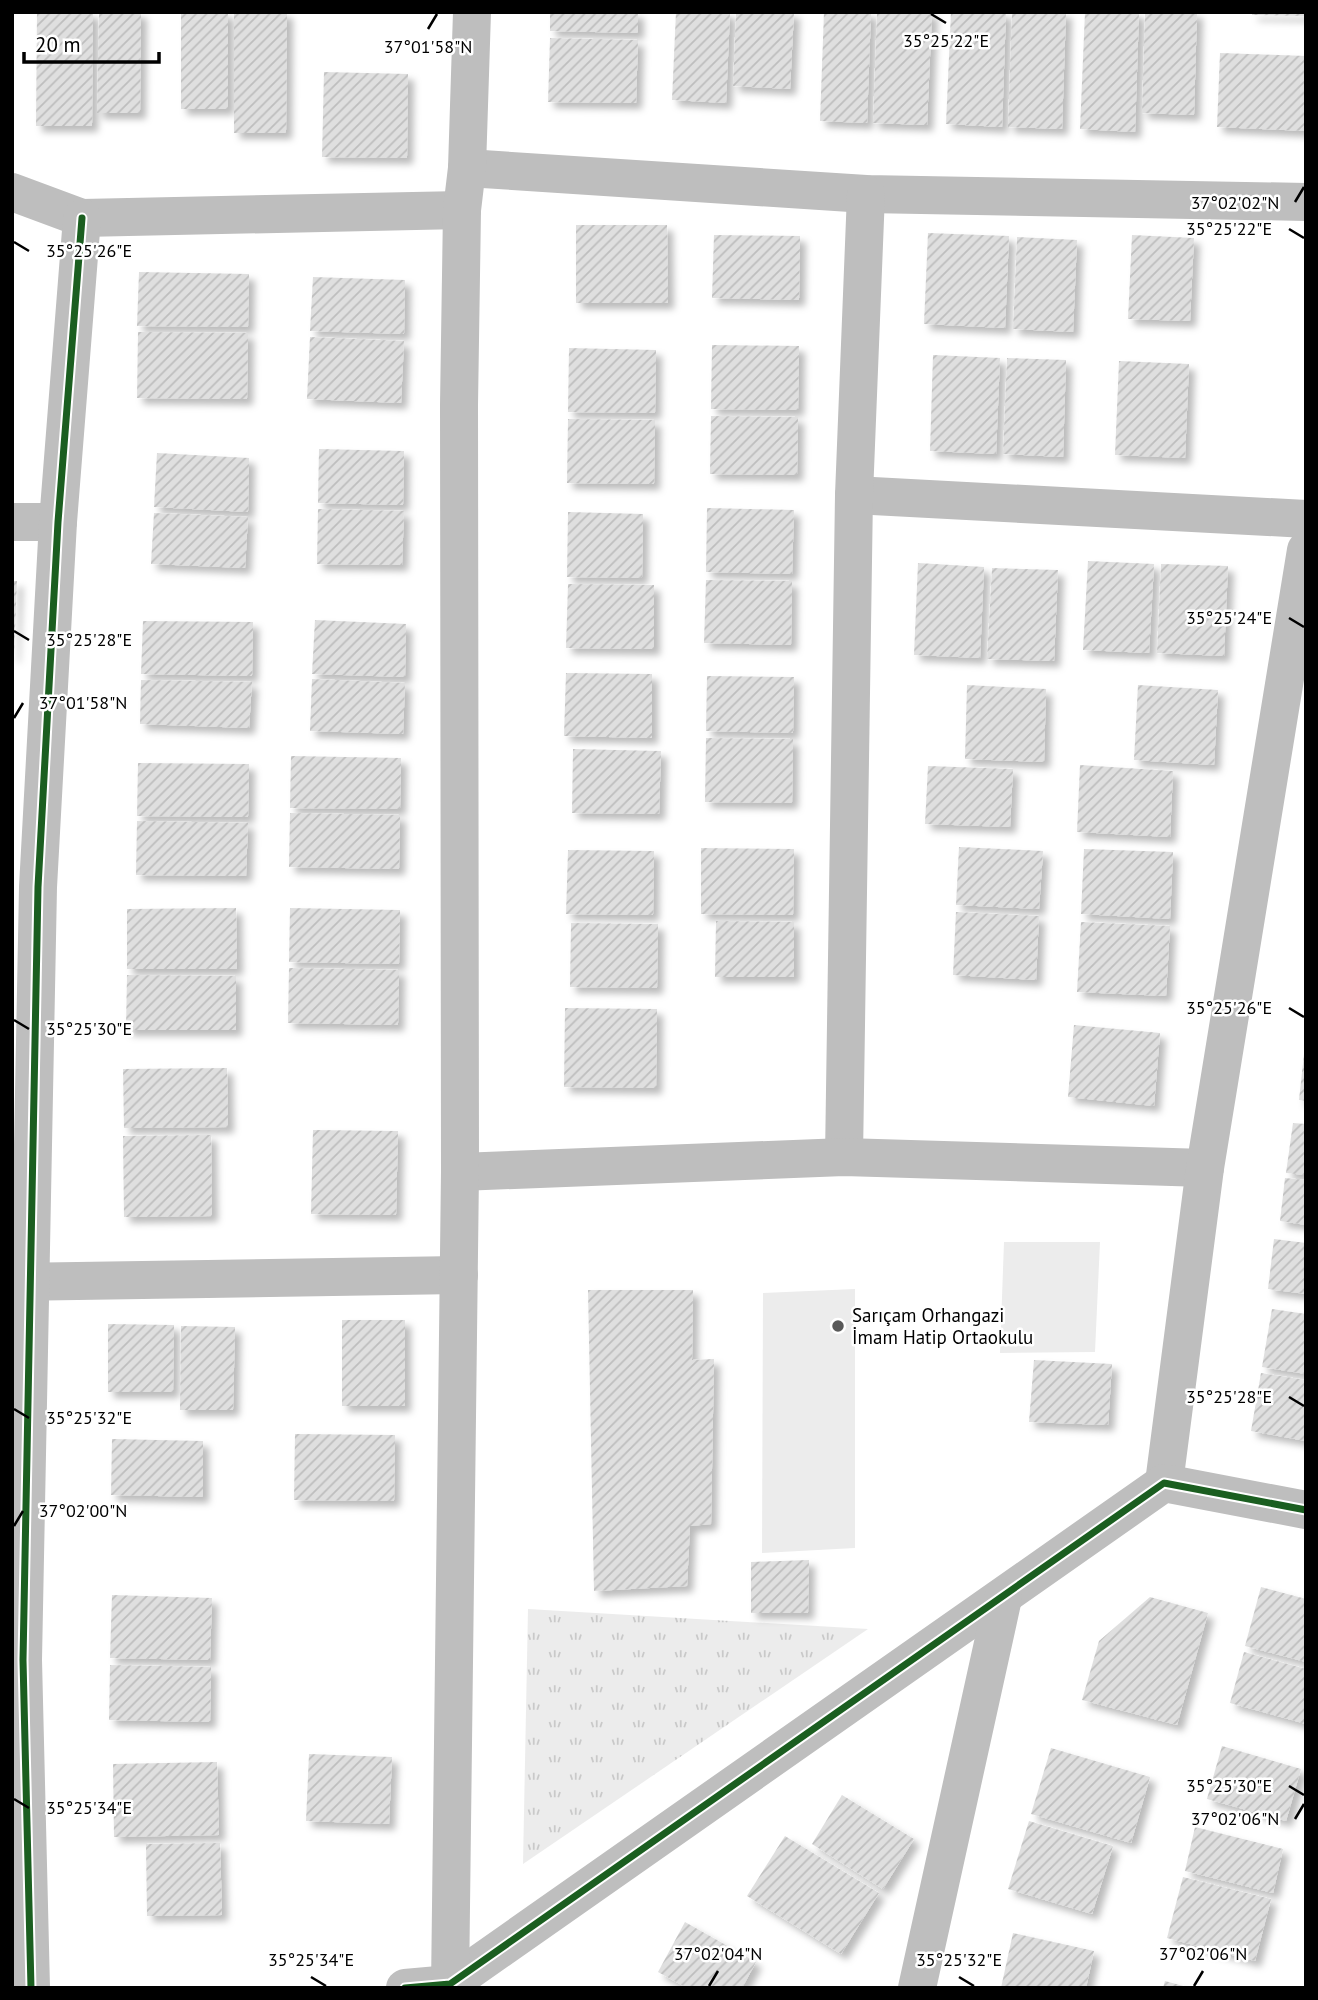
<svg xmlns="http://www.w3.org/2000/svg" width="1318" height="2000" font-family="'PT Sans',sans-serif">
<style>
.park{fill:url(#park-tufts)}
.garden{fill:#ececec}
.building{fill:url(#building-hatch);filter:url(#shadow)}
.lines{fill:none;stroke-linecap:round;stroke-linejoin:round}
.minor{stroke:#bebebe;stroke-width:38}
.major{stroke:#bebebe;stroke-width:38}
.cycleway-casing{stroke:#fff;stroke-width:11}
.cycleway{stroke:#1b5e20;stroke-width:7}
.ticks{fill:none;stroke:#000;stroke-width:2.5}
.poi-dot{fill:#595959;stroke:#fff;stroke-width:2.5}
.labels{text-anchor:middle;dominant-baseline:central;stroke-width:5;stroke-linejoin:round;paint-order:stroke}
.poi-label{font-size:19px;fill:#000;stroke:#fff;text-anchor:start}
.ticks-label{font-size:18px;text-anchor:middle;fill:#000;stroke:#fff;stroke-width:5;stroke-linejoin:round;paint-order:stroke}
</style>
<defs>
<pattern id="park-tufts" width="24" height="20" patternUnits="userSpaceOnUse" patternTransform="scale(1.75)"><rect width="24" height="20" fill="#ececec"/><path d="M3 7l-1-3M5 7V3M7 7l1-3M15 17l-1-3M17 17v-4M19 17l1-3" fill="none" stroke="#c9c9c9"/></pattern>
<pattern id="building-hatch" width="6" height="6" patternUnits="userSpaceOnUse" patternTransform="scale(1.75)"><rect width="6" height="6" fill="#dfdfdf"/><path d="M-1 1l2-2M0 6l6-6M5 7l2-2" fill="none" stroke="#bebebe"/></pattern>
<filter id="shadow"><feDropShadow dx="6" dy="6" stdDeviation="3.5" flood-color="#0004"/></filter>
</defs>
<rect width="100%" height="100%" fill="#fff"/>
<path class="park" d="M528 1609 868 1629 523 1864Z"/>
<g class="garden">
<path d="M1004 1242H1100L1095 1352 1000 1353Z"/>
<path d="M855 1289V1548L762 1553 763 1293Z"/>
</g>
<g class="building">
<path d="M37 12H93L92 126H36Z"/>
<path d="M99 12H141L140 113H97Z"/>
<rect x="181" y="12" width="47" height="97"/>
<path d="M234 12H287L286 133H234Z"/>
<path d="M550 12H638V33L550 31Z"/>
<path d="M676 12H730L726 103 672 100Z"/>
<path d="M736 12H794L790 89 733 86Z"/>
<path d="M824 12H871L867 123 820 121Z"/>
<path d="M877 12H932L927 125 873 123Z"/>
<path d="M951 12H1006L1002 127 946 124Z"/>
<path d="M1012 12H1066L1062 129 1008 127Z"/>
<path d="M1085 12H1139L1135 132 1080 129Z"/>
<path d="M1145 12H1197L1194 115 1142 113Z"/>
<path d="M1252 12H1306V16L1252 15Z"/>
<path d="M550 38 638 40 636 103 548 102Z"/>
<path d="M1220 53 1306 56V131L1217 127Z"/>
<path d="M324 72 408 74 407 158 322 157Z"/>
<path d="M576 225H667L668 303H576Z"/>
<path d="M928 233 1009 236 1005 328 924 324Z"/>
<path d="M714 235 800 236 799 300 712 298Z"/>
<path d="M1132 235 1194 238 1190 321 1128 319Z"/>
<path d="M1017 237 1077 240 1073 332 1013 329Z"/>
<path d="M139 272 249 274 248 327 137 326Z"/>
<path d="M313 277 405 280 404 334 310 331Z"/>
<path d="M138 332 248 333 247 399 137 398Z"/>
<path d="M310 337 404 341 401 403 307 399Z"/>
<path d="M712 345 799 346 798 410 711 409Z"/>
<path d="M569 348 656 350 655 413 568 412Z"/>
<path d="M933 355 1000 358 996 454 930 451Z"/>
<path d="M1007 358 1066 360 1063 457 1003 454Z"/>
<path d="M1119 361 1189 364 1185 458 1115 455Z"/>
<path d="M711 416 798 417 797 475 710 474Z"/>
<path d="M568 419 655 420 654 484 567 483Z"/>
<path d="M319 449 404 451 403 505 318 503Z"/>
<path d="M157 453 249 458 248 512 154 507Z"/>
<path d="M707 508 794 510 792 574 706 572Z"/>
<path d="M318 509 404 511 402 565 317 564Z"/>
<path d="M568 512 643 514 642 578 567 577Z"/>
<path d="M154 513 248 517 245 568 151 564Z"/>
<path d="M1088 561 1154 564 1149 653 1083 650Z"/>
<path d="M918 563 984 567 980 658 914 655Z"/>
<path d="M1161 564 1228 566 1224 656 1157 653Z"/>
<path d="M992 568 1058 570 1054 661 987 659Z"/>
<path d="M706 580 792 581 791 645 704 643Z"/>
<path d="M12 581H17L14 657H12Z"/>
<path d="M568 584 654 585V649L566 648Z"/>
<path d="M315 620 406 624 405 677 312 674Z"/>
<path d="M143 621 253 622 252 676 141 674Z"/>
<path d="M566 673 652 674V738L564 736Z"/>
<path d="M707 676 794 677 793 733 706 731Z"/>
<path d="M312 679 405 683 403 734 310 731Z"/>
<path d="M141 680 252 682 249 728 140 724Z"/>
<path d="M967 685 1046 689 1044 762 965 759Z"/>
<path d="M1138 685 1218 690 1214 765 1134 760Z"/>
<path d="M706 738 793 739 792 803 705 802Z"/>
<path d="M573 749 661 751 659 814 572 813Z"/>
<path d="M291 756 401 758 400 809 290 808Z"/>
<path d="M138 763 249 764 248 817 137 816Z"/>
<path d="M1080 765 1173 771 1170 837 1077 832Z"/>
<path d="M928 766 1013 769 1010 827 925 824Z"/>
<path d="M290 813 400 815 399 869 289 867Z"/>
<path d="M137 821 248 823 246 876 136 875Z"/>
<path d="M959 847 1043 851 1039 909 956 905Z"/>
<path d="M701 848 794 849 793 915 701 914Z"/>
<path d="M1084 849 1173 852 1170 919 1081 914Z"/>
<path d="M568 850 654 851 653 915 566 914Z"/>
<path d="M236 908 237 969H127V909Z"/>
<path d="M290 908 400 910 399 964 289 962Z"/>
<path d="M956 912 1039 916 1036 980 953 975Z"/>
<path d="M716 921 794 922V977H715Z"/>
<path d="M1081 922 1170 926 1166 996 1077 992Z"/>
<path d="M571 923 658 924 657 988 570 987Z"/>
<path d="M289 968 399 970 398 1025 288 1023Z"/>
<path d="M127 975 236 976V1030H126Z"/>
<path d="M565 1008 657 1009 656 1088 564 1087Z"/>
<path d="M1074 1025 1160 1033 1154 1106 1068 1097Z"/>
<path d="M1304 1054H1306V1101L1299 1100Z"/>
<path d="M227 1068 228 1127 124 1128 123 1069Z"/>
<path d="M1293 1123 1306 1124V1175L1286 1173Z"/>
<path d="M313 1130 398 1131 396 1215 311 1214Z"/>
<path d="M211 1135 212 1216 124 1217 123 1136Z"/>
<path d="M1285 1178 1306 1180V1225L1280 1221Z"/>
<path d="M1274 1239 1306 1243V1294L1268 1289Z"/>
<path d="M588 1290H693L692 1360 714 1359 711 1524 690 1526 687 1586 594 1591Z"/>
<path d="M1272 1309 1306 1314V1374L1262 1367Z"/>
<rect x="342" y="1320" width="63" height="86"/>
<path d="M108 1324 174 1325 173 1392H108Z"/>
<path d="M181 1326 235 1327 233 1410H180Z"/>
<path d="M1034 1360 1112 1364 1108 1425 1029 1422Z"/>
<path d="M1261 1373 1306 1380V1441L1251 1431Z"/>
<path d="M295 1434 395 1435 394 1501 294 1500Z"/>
<path d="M112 1439 203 1441V1497L111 1495Z"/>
<path d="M809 1560 808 1613H751V1562Z"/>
<path d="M1261 1587 1306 1599V1662L1245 1646Z"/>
<path d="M112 1595 212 1598 210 1660 110 1658Z"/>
<path d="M1150 1597 1208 1613 1177 1725 1082 1700 1099 1641Z"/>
<path d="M1244 1652 1306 1669V1724L1230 1703Z"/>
<path d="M110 1665 211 1667 210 1722 109 1720Z"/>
<path d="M1222 1746 1301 1769 1286 1821 1207 1799Z"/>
<path d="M1051 1748 1150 1777 1131 1843 1031 1814Z"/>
<path d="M309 1754 392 1757 389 1824 306 1821Z"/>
<path d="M217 1762 219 1835 114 1837 113 1764Z"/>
<path d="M842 1795 914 1839 883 1889 812 1844Z"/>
<path d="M1029 1821 1113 1846 1092 1914 1008 1889Z"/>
<path d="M1195 1827 1283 1849 1273 1893 1185 1871Z"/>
<path d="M785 1836 879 1893 841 1954 747 1896Z"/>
<path d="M220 1843 222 1915 147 1916 146 1844Z"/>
<path d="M1183 1877 1271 1899 1255 1961 1167 1938Z"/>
<path d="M685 1922 756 1962 742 1988H687L658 1972Z"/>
<path d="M1013 1933 1094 1951 1086 1988H1001Z"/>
<path d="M1165 1981 1187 1987V1988H1163Z"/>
</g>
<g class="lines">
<g class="minor">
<path d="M467 168 866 194 1306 202"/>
<path d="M12 192 82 218 462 210"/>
<path d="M854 495 1306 519"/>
<path d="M12 522H58"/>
<path d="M844 1157 854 495 866 194"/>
<path d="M460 1172 844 1157 1205 1168"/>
<path d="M12 1282 459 1275"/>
<path d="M1164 1483 1205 1168 1306 550"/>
<path d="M31 1988 23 1660 38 887 58 522 82 218"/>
<path d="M405 1988 450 1984 1164 1483 1306 1510"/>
<path d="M917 1988 1003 1598"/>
</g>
<path class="major" d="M450 1988 460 1172 459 405 462 210 467 168 472 12"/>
<defs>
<g id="cycleway">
<path d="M31 1988 23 1660 38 887 58 522 82 218"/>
<path d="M405 1988 450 1984 1164 1483 1306 1510"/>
</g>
</defs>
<use href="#cycleway" class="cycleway-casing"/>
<use href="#cycleway" class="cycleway"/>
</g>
<path class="ticks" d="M931 14 946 23M428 29 437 14M1295 202 1304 187M1289 229 1304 238M14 242 29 251M1289 618 1304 627M14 631 29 640M14 718 23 703M1289 1008 1304 1017M14 1020 29 1029M1289 1397 1304 1406M14 1409 29 1418M14 1526 23 1511M1289 1786 1304 1795M14 1799 29 1808M1295 1819 1304 1804M311 1977 326 1986M959 1977 974 1986M709 1986 718 1971M1194 1986 1203 1971"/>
<circle class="poi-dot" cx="838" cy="1326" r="7"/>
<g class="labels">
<g class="poi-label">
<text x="852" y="1315">Sarıçam Orhangazi<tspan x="852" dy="22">İmam Hatip Ortaokulu</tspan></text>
</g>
</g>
<g class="ticks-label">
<text x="946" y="47">35°25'22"E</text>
<text x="428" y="53">37°01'58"N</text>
<text x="1235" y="209">37°02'02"N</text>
<text x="1229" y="235">35°25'22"E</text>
<text x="89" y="257">35°25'26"E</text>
<text x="1229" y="624">35°25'24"E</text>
<text x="89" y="646">35°25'28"E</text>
<text x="83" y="709">37°01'58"N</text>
<text x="1229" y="1014">35°25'26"E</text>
<text x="89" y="1035">35°25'30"E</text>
<text x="1229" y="1403">35°25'28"E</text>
<text x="89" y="1424">35°25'32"E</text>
<text x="83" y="1517">37°02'00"N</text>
<text x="1229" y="1792">35°25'30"E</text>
<text x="89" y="1814">35°25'34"E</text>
<text x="1235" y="1825">37°02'06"N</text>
<text x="718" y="1960">37°02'04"N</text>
<text x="1203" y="1960">37°02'06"N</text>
<text x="311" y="1966">35°25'34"E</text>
<text x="959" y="1966">35°25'32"E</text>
</g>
<rect width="1318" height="2000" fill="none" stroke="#000000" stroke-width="28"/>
<path d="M24 52v10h135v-10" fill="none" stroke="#000000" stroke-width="3.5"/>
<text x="35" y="52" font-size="21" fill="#000000" stroke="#ffffff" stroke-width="5" paint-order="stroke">20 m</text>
</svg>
